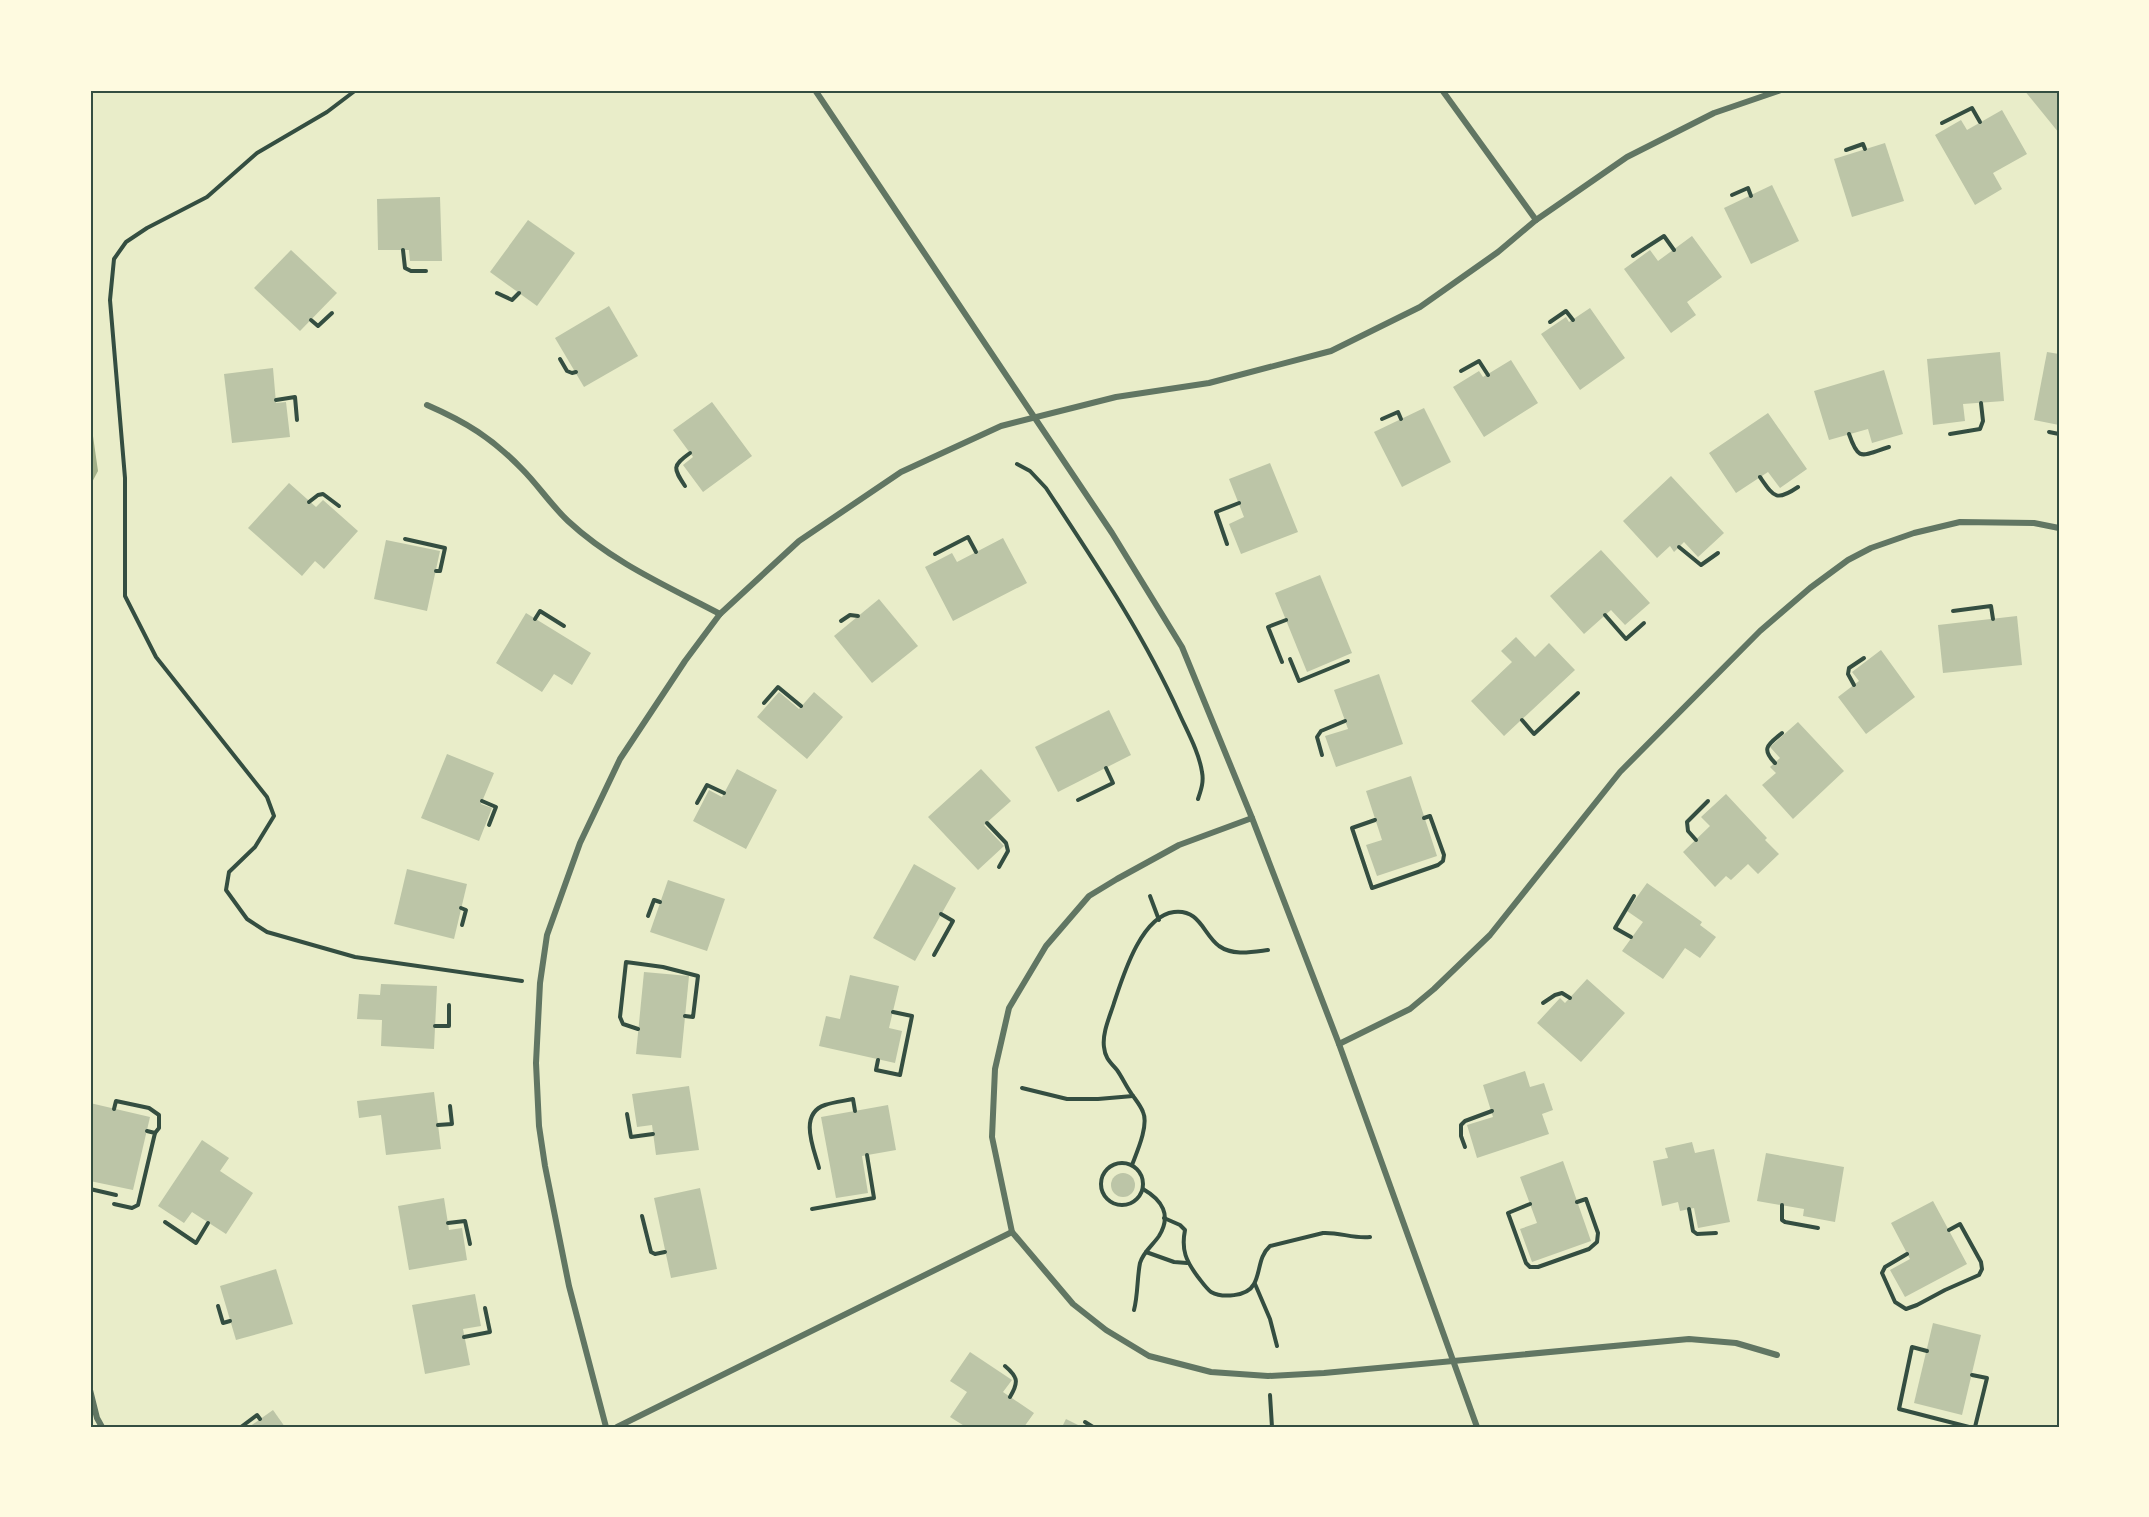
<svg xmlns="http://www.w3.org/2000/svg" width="2149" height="1517" font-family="Commissioner,sans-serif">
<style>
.water{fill:#a3b18a}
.building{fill:#bcc5a7}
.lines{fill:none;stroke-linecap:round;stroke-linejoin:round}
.path{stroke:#344e41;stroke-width:4}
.minor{stroke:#617663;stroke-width:6}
.neatline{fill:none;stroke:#344e41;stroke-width:2}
</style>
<rect width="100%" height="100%" fill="#e9edc9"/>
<path class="water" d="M90 372 92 429 98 471 90 486Z"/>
<g class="building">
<path d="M2024 90H2059V133Z"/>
<path d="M2002 110 2027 154 1993 173 2002 189 1975 205 1935 135 1961 120 1967 130Z"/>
<path d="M1885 143 1904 201 1852 217 1834 159Z"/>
<path d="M1772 185 1799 241 1751 264 1724 208Z"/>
<path d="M440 197 442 261H410L409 250H378L377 199Z"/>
<path d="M528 220 575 253 537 306 490 272Z"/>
<path d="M1692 236 1722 277 1687 302 1696 315 1671 333 1624 269 1650 250 1658 261Z"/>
<path d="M291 250 337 293 300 331 254 288Z"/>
<path d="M609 306 638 356 584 387 555 338Z"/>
<path d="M1590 308 1625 358 1580 390 1541 334 1566 317 1569 322Z"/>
<path d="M2000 352 2004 401 1963 404 1965 421 1933 425 1927 359Z"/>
<path d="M2047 352 2059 354V425L2034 420Z"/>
<path d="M1511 360 1538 403 1484 437 1453 387 1479 371 1483 377Z"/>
<path d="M273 368 276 403 286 402 290 437 232 443 224 374Z"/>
<path d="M1884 370 1903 434 1872 443 1868 429 1829 440 1814 391Z"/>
<path d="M712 402 752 456 703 492 683 465 693 457 673 430Z"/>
<path d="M1424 408 1451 462 1402 487 1374 432Z"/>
<path d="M1768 413 1807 469 1780 488 1768 472 1736 493 1709 453Z"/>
<path d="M1270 463 1298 532 1241 554 1229 524 1244 517 1229 479Z"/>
<path d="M1671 476 1724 533 1698 557 1684 542 1674 552 1670 546 1657 558 1623 521Z"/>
<path d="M289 483 316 507 323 500 358 531 324 569 315 561 302 576 248 528Z"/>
<path d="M1003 538 1027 583 953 621 925 567 952 553 957 562Z"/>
<path d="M386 540 440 551 427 611 374 599Z"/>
<path d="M1601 550 1650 603 1625 625 1611 610 1584 634 1550 596Z"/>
<path d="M1320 575 1352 653 1307 672 1275 593Z"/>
<path d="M879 599 918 646 872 683 834 636Z"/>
<path d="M526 613 591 653 572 685 554 674 542 692 496 663Z"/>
<path d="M2017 616 2022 665 1943 673 1938 625Z"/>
<path d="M1516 637 1535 657 1549 643 1575 670 1504 736 1471 701 1512 662 1501 651Z"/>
<path d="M1881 650 1915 697 1866 734 1838 697 1859 681 1852 672Z"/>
<path d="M1379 674 1403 744 1336 767 1325 736 1348 729 1334 690Z"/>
<path d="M779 692 799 709 814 692 843 717 807 759 757 717Z"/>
<path d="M1109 710 1131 755 1058 792 1035 747Z"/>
<path d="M1798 722 1844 771 1793 819 1762 785 1776 773 1770 767 1780 758 1770 747Z"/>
<path d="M447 754 494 773 481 804 492 808 479 841 421 818Z"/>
<path d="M737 769 777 790 746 849 693 821 709 790 722 797Z"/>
<path d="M981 769 1011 801 984 825 1004 846 978 870 928 817Z"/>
<path d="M1411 776 1437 856 1377 876 1366 845 1382 840 1366 791Z"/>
<path d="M1726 794 1767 838 1765 840 1779 854 1758 874 1748 864 1731 880 1726 876 1715 887 1683 852 1710 826 1701 817Z"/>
<path d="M914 864 956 888 915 961 873 938Z"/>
<path d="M407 869 467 884 454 939 394 924Z"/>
<path d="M668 880 725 899 707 951 650 932Z"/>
<path d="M1647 883 1702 922 1700 925 1716 937 1700 958 1685 948 1663 979 1622 951 1643 922 1627 911Z"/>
<path d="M644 972 689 976 681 1058 636 1054Z"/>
<path d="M850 975 899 986 889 1028 902 1031 895 1063 819 1046 826 1016 840 1019Z"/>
<path d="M1587 979 1625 1013 1581 1062 1537 1023 1560 998 1565 1003Z"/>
<path d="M381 984 437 986 434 1049 381 1046 382 1020 357 1019 359 994 380 995Z"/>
<path d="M1525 1071 1530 1087 1544 1083 1553 1110 1542 1114 1549 1134 1477 1158 1467 1125 1493 1117 1483 1085Z"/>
<path d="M689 1086 699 1150 656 1155 652 1125 637 1127 632 1094Z"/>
<path d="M434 1092 441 1149 386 1155 381 1115 359 1118 357 1101Z"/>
<path d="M90 1103 150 1117 133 1190 90 1181Z"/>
<path d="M888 1105 896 1150 862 1156 868 1193 836 1198 821 1117Z"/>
<path d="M202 1140 229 1158 220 1171 253 1193 226 1234 192 1212 184 1223 158 1206Z"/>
<path d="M1692 1142 1695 1153 1714 1149 1730 1222 1698 1228 1694 1208 1680 1211 1678 1202 1662 1206 1653 1161 1668 1158 1665 1148Z"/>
<path d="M1766 1153 1844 1167 1835 1222 1803 1216 1804 1209 1757 1201Z"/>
<path d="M1563 1161 1591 1241 1532 1262 1520 1229 1537 1223 1520 1177Z"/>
<circle cx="1123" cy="1185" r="12"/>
<path d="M700 1188 717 1269 671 1278 654 1198Z"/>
<path d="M444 1198 449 1230 462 1228 467 1260 409 1270 398 1206Z"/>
<path d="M1933 1201 1967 1264 1905 1297 1890 1270 1910 1259 1891 1223Z"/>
<path d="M276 1269 293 1324 236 1340 220 1286Z"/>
<path d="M475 1294 481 1326 463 1329 470 1365 425 1374 412 1305Z"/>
<path d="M1933 1323 1981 1335 1962 1415 1914 1403Z"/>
<path d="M970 1352 1012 1380 1003 1392 1034 1413 1024 1427H966L950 1417 967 1392 950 1381Z"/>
<path d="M273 1410 285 1427H249Z"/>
<path d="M1066 1419 1082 1427H1062Z"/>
</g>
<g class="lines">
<g class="path">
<path d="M356 90 327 112 257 153 207 197 147 228 126 242 114 259 110 300 125 478V596L156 657 267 797 274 816 255 847 229 872 226 890 247 919 267 932 355 957 522 981"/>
<path d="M1942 123 1972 108 1980 122"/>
<path d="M1846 150 1863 144 1865 149"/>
<path d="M1732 195 1748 188 1751 196"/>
<path d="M403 250 405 268 411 271H426"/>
<path d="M1633 256 1664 236 1674 250"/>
<path d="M497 293 512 300 519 293"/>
<path d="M311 320 318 326 332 313"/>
<path d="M1550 322 1566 311 1573 320"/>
<path d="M560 359 567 371 572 373 576 372"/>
<path d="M1461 371 1479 361 1488 375"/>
<path d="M276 400 295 397 297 420"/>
<path d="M1382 419 1398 412 1401 419"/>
<path d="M2049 432 2059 434"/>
<path d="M1849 434C1859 463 1862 455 1889 447"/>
<path d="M1950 434 1980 429 1983 421 1981 403"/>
<path d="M1017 464 1030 471 1046 488C1094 561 1143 633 1179 713 1187 731 1199 752 1202 772 1204 782 1201 790 1198 799"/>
<path d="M1760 477C1774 497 1776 502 1798 487"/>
<path d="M685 486C673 468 672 466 690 453"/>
<path d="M309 502 318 495 323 494 339 506"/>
<path d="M405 539 445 548 440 571H436"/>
<path d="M1227 544 1216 512 1239 503"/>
<path d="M1679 547 1701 565 1718 553"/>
<path d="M935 554 968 537 976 552"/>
<path d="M1953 611 1991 606 1993 619"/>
<path d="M1605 615 1626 639 1644 623"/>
<path d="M535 619 540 611 564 626"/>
<path d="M841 621 850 615 858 616"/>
<path d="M1290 659 1299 681 1348 661"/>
<path d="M1282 662 1268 627 1286 620"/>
<path d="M1854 685 1848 674 1849 668 1864 658"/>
<path d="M764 703 778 687 801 706"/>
<path d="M1522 720 1534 734 1578 693"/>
<path d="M1322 755 1317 737 1321 731 1345 721"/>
<path d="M1775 763C1760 748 1769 744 1782 733"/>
<path d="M1078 800 1113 783 1106 768"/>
<path d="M482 801 496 807 489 825"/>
<path d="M697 803 707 785 724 793"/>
<path d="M1375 820 1352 828 1372 888 1438 865 1443 861 1444 855 1430 816 1424 818"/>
<path d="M987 823 1006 843 1008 851 999 867"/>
<path d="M1696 840 1688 831 1687 822 1708 801"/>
<path d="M1150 896 1159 920"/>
<path d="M461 908 466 910 462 925"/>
<path d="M648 916 654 900 660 902"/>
<path d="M1631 937 1615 928 1634 896"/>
<path d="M934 955 953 921 941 914"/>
<path d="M1543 1003 1555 995 1562 993 1570 998"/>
<path d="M435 1026H449V1005"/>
<path d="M638 1029 623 1024 620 1017 626 962 663 967 698 976 693 1017 685 1016"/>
<path d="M878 1060 876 1070 900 1075 912 1016 893 1012"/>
<path d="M1022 1088 1067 1099H1098L1133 1096"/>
<path d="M114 1109 116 1101 149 1108 159 1115V1128L155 1133"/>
<path d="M627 1114 631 1137 653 1134"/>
<path d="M438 1125 452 1124 450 1106"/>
<path d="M1465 1147 1461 1136V1125L1465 1121 1492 1111"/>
<circle cx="1122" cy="1184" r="21"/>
<path d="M1132 1165C1137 1152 1149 1125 1143 1112 1141 1106 1135 1099 1131 1093 1126 1086 1122 1077 1117 1070 1110 1062 1105 1058 1104 1047 1102 1033 1110 1016 1114 1003 1123 976 1141 916 1174 912 1200 909 1203 934 1219 946 1233 956 1252 952 1268 950"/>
<path d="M819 1168C814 1149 798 1114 825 1105 834 1102 844 1101 853 1099L855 1111"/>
<path d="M90 1189 116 1195"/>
<path d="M114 1204 132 1208 138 1205 155 1133 147 1131"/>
<path d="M1530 1204 1508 1213 1526 1263 1530 1267H1538L1589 1249 1597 1242 1598 1233 1586 1199 1577 1202"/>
<path d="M1782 1205V1220L1785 1222 1818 1228"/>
<path d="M812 1209 874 1198 867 1155"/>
<path d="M1689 1209 1693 1231 1697 1234 1716 1233"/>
<path d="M642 1216 651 1252 655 1254 665 1252"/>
<path d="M1164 1218 1180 1225 1185 1230C1181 1250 1186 1261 1198 1277 1202 1282 1206 1288 1211 1292 1222 1298 1247 1297 1254 1284 1261 1271 1258 1257 1270 1246L1323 1233C1339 1232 1354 1239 1370 1237"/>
<path d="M165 1222 196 1243 208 1223"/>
<path d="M448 1223 465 1221 470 1244"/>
<path d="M1146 1252 1174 1262 1187 1263"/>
<path d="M1907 1254 1885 1267 1882 1273 1895 1302 1906 1309 1917 1305 1945 1290 1979 1275 1982 1269 1981 1262 1960 1224 1949 1230"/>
<path d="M1255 1284 1270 1319 1277 1346"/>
<path d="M218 1306 223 1323 230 1321"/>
<path d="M1134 1310C1138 1295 1137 1278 1140 1263 1143 1252 1153 1245 1159 1236 1172 1215 1162 1200 1143 1189"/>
<path d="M464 1337 490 1332 485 1308"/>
<path d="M1927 1351 1912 1347 1899 1409 1969 1427"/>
<path d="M1005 1366C1018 1377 1019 1382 1010 1397"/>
<path d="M1972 1375 1987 1378 1975 1427"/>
<path d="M1270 1395 1272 1427"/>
<path d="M1085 1422 1093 1427"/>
<path d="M241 1427 257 1415 260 1419"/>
<path d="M1627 1427H1634"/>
</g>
<g class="minor">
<path d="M815 90 1112 533 1182 647 1252 818 1339 1044 1477 1427"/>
<path d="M1442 90 1536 220"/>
<path d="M427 405C466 422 492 438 522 469 538 485 551 505 568 521 612 562 667 586 720 614"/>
<path d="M1252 818 1179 845 1117 879 1089 896 1046 946 1009 1008 995 1069 992 1137 1012 1232 1073 1304 1106 1330 1149 1356 1211 1372 1268 1376 1324 1373 1689 1339 1736 1343 1777 1355"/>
<path d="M1339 1044 1410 1009 1434 989 1490 935 1620 772 1760 631 1810 588 1848 560 1871 548 1914 533 1960 522 2034 523 2059 528"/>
<path d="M90 1390 97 1418 102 1427"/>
<path d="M606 1427 569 1286 545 1166 539 1126 536 1063 540 983 547 935 580 843 620 759 685 661 720 614 799 541 901 472 1001 426 1116 397 1209 383 1331 351 1420 307 1498 252 1536 220 1627 157 1714 113 1781 90"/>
<path d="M617 1427 1012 1232"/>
</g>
</g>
<rect width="2149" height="1517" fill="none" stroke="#fefae0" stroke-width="183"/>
<rect x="92" y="92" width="1966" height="1334" class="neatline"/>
</svg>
